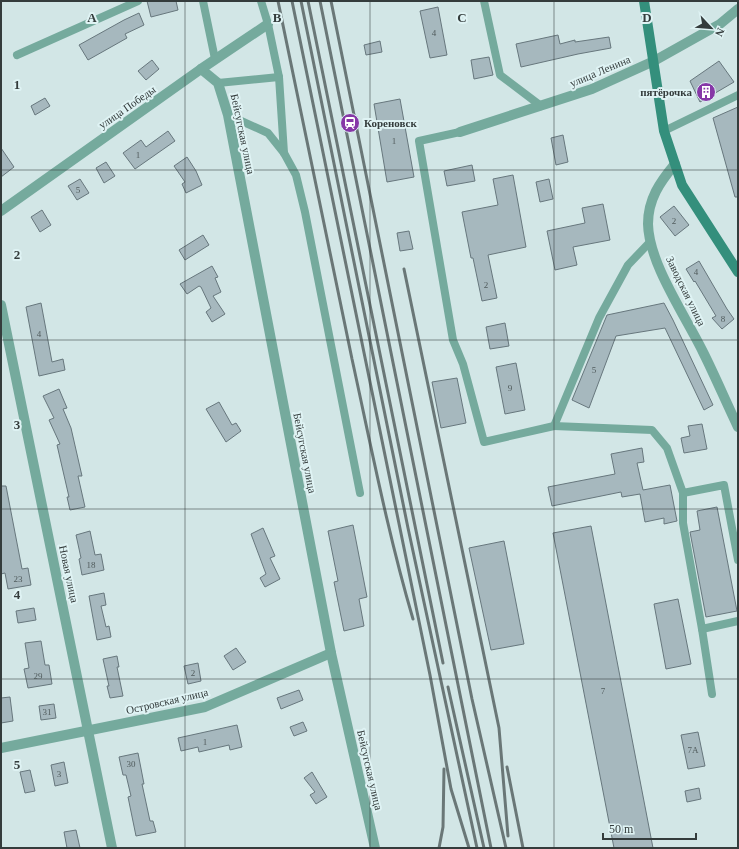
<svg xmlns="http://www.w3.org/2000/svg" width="739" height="849" font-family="Georgia,serif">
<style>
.building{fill:#a6b8be;stroke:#67777d}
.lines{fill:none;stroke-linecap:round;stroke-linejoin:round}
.lane{stroke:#75aa9d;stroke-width:8}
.street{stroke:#75aa9d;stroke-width:10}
.secondary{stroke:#348f7c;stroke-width:10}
.rail{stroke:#6a7777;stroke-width:3}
.grid{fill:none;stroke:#343c3c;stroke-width:1;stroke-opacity:0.55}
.labels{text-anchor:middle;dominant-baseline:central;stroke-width:4;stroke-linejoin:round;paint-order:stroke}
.number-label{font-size:9px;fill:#505b5c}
.street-label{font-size:11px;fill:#343c3c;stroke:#dff3f4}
.poi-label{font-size:11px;font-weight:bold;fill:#343c3c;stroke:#dff3f4;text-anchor:end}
.grid-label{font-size:13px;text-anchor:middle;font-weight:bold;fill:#343c3c;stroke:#dff3f4;stroke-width:4;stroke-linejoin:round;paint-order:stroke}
</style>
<rect width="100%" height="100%" fill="#d2e6e6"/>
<g class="building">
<path d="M147 1H176L178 10 151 17Z"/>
<path d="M438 7 447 55 430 58 420 11Z"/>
<path d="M139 13 144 25 125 34 127 38 88 60 79 45 124 20Z"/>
<path d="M558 35 560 44 575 40V42L609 37 611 48 578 54 521 67 516 44Z"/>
<path d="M380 41 382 52 366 55 364 45Z"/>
<path d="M489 57 493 75 474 79 471 60Z"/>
<path d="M152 60 159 69 146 80 138 71Z"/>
<path d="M719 61 734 82 700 102 690 81Z"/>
<path d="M45 98 50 106 35 115 31 106Z"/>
<path d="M400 99 414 177 387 182 374 104Z"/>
<path d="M738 107V197H735L713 118Z"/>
<path d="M168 131 175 141 135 169 123 153 141 140 146 147Z"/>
<path d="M563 135 568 162 556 165 551 138Z"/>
<path d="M1 148 14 167 1 177Z"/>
<path d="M187 157 196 171 202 185 186 193 182 184 185 182 174 166Z"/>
<path d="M106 162 115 176 104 183 96 168Z"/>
<path d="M472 165 475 181 447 186 444 171Z"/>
<path d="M513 175 526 247 488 255 497 298 482 301 473 258H471L462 212 498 205 493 179Z"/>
<path d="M80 179 89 193 77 200 68 186Z"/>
<path d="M549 179 553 199 540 202 536 182Z"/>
<path d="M603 204 610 240 573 247 577 265 555 270 547 231 585 223 582 208Z"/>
<path d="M674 206 689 225 675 236 660 217Z"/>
<path d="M42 210 51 225 40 232 31 217Z"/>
<path d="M409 231 413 249 400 251 397 233Z"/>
<path d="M203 235 209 245 185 260 179 250Z"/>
<path d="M699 261 727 309 734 319 722 329 712 318 716 316 695 281 694 282 686 269Z"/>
<path d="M212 266 218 277 215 278 221 292 213 296 225 314 212 322 206 312 211 308 201 287 199 286 187 294 180 284Z"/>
<path d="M41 303 52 362 63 359 65 370 39 376 26 307Z"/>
<path d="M664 303 673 320 713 405 704 410 665 328 616 336 589 408 572 400 607 315Z"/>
<path d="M505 323 509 346 490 349 486 327Z"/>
<path d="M516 363 525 410 505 414 496 367Z"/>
<path d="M457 378 466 423 441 428 432 382Z"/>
<path d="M59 389 67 408 63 409 71 428 79 463 82 476H78L85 507 70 510 67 497H69L57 445 60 444 49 420 54 418 43 396Z"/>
<path d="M219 402 232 425 236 423 241 431 226 442 206 409Z"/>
<path d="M702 424 707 449 684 453 681 438 690 436 688 426Z"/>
<path d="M642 448 644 462 637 463 643 490 670 485 677 521 664 524V518L645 522 640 494 622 497 621 492 552 506 548 487 615 474 611 454Z"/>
<path d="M1 486H6L22 569 28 568 31 585 8 589 5 573 1 574Z"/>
<path d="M717 507 737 611 706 617 690 532 700 530 697 511Z"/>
<path d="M353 525 367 597 359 599 364 626 344 631 334 582 338 581 328 531Z"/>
<path d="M591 526 653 848H614L553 533Z"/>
<path d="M263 528 275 556 270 558 280 579 265 587 260 578 266 574 251 534Z"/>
<path d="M90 531 95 555 101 554 104 570 82 575 79 559 81 558 76 535Z"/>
<path d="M504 541 524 644 491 650 469 548Z"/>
<path d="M104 593 106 605 101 606 106 627 109 626 111 637 97 640 89 596Z"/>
<path d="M678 599 691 664 666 669 654 604Z"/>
<path d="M34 608 36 620 18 623 16 611Z"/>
<path d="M41 641 45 665H49L52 684 28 688 24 669 29 668 25 643Z"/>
<path d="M236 648 246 662 233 670 224 656Z"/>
<path d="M117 656 119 667H117L123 696 110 698 107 686H109L103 659Z"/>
<path d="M198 663 201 681 188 684 184 666Z"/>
<path d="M299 690 303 700 281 709 277 698Z"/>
<path d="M10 697 13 721 1 723V698Z"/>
<path d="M54 704 56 718 41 720 39 706Z"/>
<path d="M303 722 307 731 294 736 290 727Z"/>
<path d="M237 725 242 747 230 750 229 745 199 752 198 747 181 751 178 738Z"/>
<path d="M698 732 705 766 688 769 681 735Z"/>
<path d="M138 753 144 784H142L150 821H153L156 832 136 836 128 797 131 796 126 775H123L119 757Z"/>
<path d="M64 762 68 783 55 786 51 765Z"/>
<path d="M30 770 35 791 25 793 20 772Z"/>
<path d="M312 772 327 797 316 804 310 795 315 792 304 778Z"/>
<path d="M699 788 701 799 687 802 685 791Z"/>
<path d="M76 830 80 848H67L64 832Z"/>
</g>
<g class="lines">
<g class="lane">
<path d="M203 1 215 59"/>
<path d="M261 1 268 24 279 77 284 153"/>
<path d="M484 1 500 75 541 106"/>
<path d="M17 55 138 1"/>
<path d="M218 83 279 77"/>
<path d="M228 115 268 133 284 153 296 175 305 212 360 493"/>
<path d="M664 131 738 95"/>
<path d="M460 132 419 141 453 340 463 364 484 442 554 426 599 318 628 265 650 242"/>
<path d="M554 426 652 430 667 448 683 493 724 485 738 560"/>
<path d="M683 493V523L702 629 712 694"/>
<path d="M702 629 738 621"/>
</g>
<g class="street">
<path d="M201 69 218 83 228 115 331 653 375 848"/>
<path d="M460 132 592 89 654 61 720 24 738 9"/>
<path d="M675 164C660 182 648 199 648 224 649 264 685 315 703 352 715 376 726 402 738 427"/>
<path d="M1 211 201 69 268 24"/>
<path d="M1 305 112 848"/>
<path d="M1 748 205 707 331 653"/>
</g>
<path class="secondary" d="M644 1 664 131 682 185 738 272"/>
<g class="rail">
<path d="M278 1C302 121 327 240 352 359 371 446 388 534 413 619"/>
<path d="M292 1 430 675 451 789 469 848"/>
<path d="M301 1 408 528 477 848"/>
<path d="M308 1 443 663"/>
<path d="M320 1 491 848"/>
<path d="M331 1 472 699 506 848"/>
<path d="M404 269 499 728 508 836"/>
<path d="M448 687 484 848"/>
<path d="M507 767 523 848"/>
<path d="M439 848 443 827 444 769"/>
</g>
</g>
<path class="grid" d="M185 1V848M370 1V848M554 1V848M1 170H738M1 340H738M1 509H738M1 679H738"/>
<defs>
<symbol id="building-disc" viewBox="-11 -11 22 22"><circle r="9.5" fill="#8637a7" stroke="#dff3f4"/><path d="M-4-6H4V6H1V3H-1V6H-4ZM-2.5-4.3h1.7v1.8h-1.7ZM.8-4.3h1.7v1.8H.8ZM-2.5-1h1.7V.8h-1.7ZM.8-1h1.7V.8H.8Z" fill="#fff"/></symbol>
<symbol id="station-disc" viewBox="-11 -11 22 22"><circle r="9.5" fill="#8637a7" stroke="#dff3f4"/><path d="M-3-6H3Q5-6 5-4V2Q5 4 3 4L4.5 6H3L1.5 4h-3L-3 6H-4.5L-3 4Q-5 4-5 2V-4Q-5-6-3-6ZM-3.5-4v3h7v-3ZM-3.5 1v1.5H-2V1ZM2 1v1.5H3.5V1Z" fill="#fff"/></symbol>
</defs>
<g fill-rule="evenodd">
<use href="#building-disc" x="695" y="81" width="22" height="22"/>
<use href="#station-disc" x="339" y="112" width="22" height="22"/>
</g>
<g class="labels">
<g class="number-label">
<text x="434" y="33">4</text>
<text x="394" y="141">1</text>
<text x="138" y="155">1</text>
<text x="78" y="190">5</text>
<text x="674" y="221">2</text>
<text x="696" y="272">4</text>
<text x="486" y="285">2</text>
<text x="723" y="319">8</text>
<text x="39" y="334">4</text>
<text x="594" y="370">5</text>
<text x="510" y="388">9</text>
<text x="91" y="565">18</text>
<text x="18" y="579">23</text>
<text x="193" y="673">2</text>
<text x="38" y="676">29</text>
<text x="603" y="691">7</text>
<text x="47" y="712">31</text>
<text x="205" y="742">1</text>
<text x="693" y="750">7А</text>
<text x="131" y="764">30</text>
<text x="59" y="774">3</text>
</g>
<g class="street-label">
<text transform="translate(600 71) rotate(-23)">улица Ленина</text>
<text transform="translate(127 107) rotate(-35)">улица Победы</text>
<text transform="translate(243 134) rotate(78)">Бейсугская улица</text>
<text transform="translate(686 291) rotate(64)">Заводская улица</text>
<text transform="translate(305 453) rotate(79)">Бейсугская улица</text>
<text transform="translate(69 574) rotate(78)">Новая улица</text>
<text transform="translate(167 701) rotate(-13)">Островская улица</text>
<text transform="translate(370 770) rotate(77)">Бейсугская улица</text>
</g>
<g class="poi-label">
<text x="692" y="92">пятёрочка</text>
<text x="364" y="123" text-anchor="start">Кореновск</text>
</g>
</g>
<g class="grid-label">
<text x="92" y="22">A</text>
<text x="277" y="22">B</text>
<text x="462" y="22">C</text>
<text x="647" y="22">D</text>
<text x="17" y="89">1</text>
<text x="17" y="259">2</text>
<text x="17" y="429">3</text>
<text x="17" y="599">4</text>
<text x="17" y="769">5</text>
</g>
<rect width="739" height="849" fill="none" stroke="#343c3c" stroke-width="4"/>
<g transform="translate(711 28) rotate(116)" stroke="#dff3f4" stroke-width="3" paint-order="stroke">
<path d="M0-3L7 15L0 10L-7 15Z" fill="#343c3c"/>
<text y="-6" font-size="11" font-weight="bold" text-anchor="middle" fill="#343c3c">N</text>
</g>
<path d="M603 833v6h93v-6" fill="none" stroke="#343c3c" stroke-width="2"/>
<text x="609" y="833" font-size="12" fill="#343c3c" stroke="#dff3f4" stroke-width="3" paint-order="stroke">50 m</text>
</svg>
